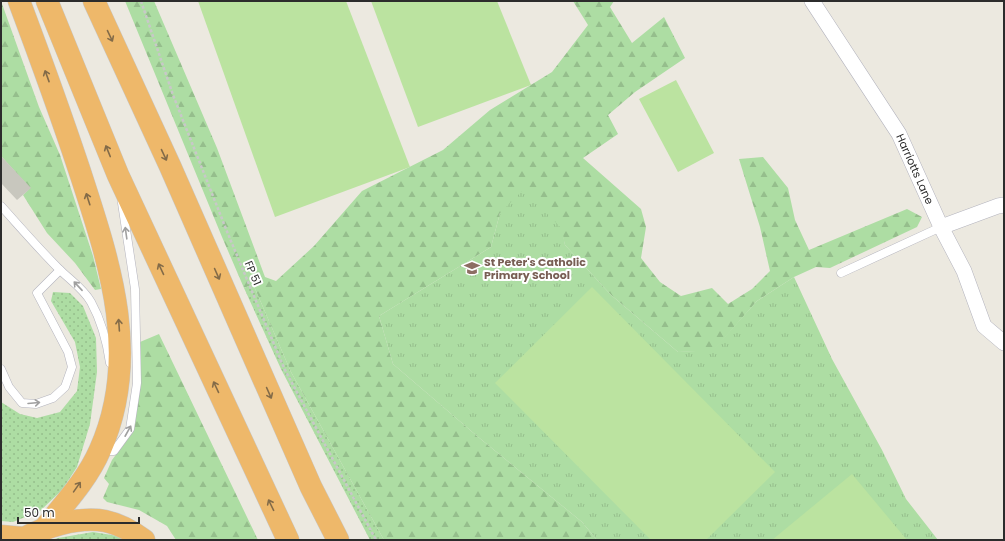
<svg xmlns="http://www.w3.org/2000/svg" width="1005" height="541" font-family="Poppins,sans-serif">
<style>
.grass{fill:url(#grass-dots)}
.forest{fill:url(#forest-firs)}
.park{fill:url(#park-tufts)}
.pitch{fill:#bbe3a0}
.building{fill:#c8c7be}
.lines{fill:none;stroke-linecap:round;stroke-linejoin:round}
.lane-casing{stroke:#b4b4be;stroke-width:9}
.street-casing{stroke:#b4b4be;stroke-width:16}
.highway-casing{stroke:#c8c8c8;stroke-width:23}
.path{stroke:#c8c8c8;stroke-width:2.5;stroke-dasharray:3 2;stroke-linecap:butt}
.lane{stroke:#fff;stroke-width:8}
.street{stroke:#fff;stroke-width:15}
.highway{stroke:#eeb86a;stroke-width:22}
.oneway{stroke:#836b48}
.oneway2{stroke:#a0a0a0}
.labels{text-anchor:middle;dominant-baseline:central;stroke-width:4;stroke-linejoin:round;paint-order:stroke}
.street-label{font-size:11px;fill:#2c2c2c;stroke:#fff}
.education-label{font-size:11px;font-weight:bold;fill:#785e54;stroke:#fff;text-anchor:start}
</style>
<defs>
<pattern id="grass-dots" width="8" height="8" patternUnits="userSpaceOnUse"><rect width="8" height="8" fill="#addda3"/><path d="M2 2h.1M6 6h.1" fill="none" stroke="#95be8c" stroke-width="1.8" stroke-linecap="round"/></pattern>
<pattern id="forest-firs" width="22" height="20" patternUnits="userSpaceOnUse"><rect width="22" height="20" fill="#addda3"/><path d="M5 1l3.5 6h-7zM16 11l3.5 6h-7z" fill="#95be8c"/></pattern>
<pattern id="park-tufts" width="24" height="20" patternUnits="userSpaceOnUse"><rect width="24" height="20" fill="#addda3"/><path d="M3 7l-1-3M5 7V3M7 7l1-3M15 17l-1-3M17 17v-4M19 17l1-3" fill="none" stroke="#95be8c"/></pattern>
</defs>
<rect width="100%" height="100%" fill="#ece9e0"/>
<g class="grass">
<path d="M253 284 291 372 384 540H370L281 369 244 288Z"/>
<path d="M53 292 70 293 83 306 96 338 97 372 90 424 77 467 62 490 40 511 13 522 1 521V402L20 414 37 418 60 412 77 391 80 367 75 342 51 301Z"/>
<path d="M93 532 118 536 125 540H52L58 538Z"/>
</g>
<g class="forest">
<path d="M1 1 39 107 60 155 93 256 101 289 95 290 75 263 47 233 23 195 30 188 1 156Z"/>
<path d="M125 1H154L217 148 265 277 276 281 314 246 362 191 443 150 490 110 552 72 588 25 573 1H614L610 7 632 43 664 17 685 58 635 92 608 115 618 134 583 158 641 209 646 227 641 258 660 282 681 296 712 288 728 304 752 289 770 271 760 227 739 159 763 157 788 188 795 220 809 250 907 209 922 217 917 227 830 268 816 267 794 277 757 301 713 351 678 352 611 295 565 245 561 229 500 213 491 247 379 316 393 364 477 436 582 522 597 540H384L291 372 253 284 244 288 222 237Z"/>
<path d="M159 334 258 540H176L167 526 139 510 107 502 103 498 109 484 104 478 112 460 133 432 141 383 140 342Z"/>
</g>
<path class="park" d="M524 189 562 229 565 245 611 295 678 352 713 350 757 301 794 277 832 359 882 450 906 499 938 540H597L582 522 477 436 393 364 379 316 491 247 500 213Z"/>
<g class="pitch">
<path d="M198 1H346L410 167 275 217Z"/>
<path d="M371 1H497L531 85 418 127Z"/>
<path d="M676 80 714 153 678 172 639 99Z"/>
<path d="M592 287 775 472 706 540H651L495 383Z"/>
<path d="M852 474 907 540H772Z"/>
</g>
<path class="building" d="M1 156 31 188 17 200 1 183Z"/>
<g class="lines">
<defs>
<g id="lane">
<path d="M1 206C20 227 39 249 59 269 70 280 83 288 91 302 101 320 107 342 110 363"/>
<path d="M841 273 941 227"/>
<path d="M1 369 9 387 22 403 36 404 53 398 65 387 72 367 68 352 37 293 60 270"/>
<path d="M100 451H114L130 429 137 383 135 289 122 203"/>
</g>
<g id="street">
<path d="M812 1 899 134 941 227 964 271 984 326 1004 343"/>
<path d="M941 227 998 206 1004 205"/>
</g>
<g id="highway">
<path d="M19 1C40 57 60 112 79 169 109 261 142 356 100 450 87 480 64 504 44 529"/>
<path d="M47 1 118 175 288 540"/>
<path d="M94 1 170 166 311 487 338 540"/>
<path d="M1 536 24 538"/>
<path d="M21 540C43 527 79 516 105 521 119 524 132 531 144 540"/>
</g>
</defs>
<use href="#lane" class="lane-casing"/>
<use href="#street" class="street-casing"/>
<use href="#highway" class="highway-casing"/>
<path class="path" d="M141 1 173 95 228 234 284 368 376 540"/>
<use href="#lane" class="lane"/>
<use href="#street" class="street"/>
<use href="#highway" class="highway"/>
</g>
<defs><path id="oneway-shaft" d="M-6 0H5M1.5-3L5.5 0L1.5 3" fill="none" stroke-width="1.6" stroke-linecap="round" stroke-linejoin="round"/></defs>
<g class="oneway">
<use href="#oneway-shaft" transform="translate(110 36) rotate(65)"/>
<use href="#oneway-shaft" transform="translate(47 76) rotate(-110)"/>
<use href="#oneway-shaft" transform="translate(108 151) rotate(-112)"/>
<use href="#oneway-shaft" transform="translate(164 155) rotate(65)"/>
<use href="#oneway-shaft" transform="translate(88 199) rotate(-108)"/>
<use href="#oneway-shaft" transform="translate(161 269) rotate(-115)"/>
<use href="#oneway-shaft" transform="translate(217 274) rotate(66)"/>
<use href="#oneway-shaft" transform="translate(119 325) rotate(-94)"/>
<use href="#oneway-shaft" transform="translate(216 387) rotate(-115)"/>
<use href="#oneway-shaft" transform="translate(269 393) rotate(66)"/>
<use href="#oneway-shaft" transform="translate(77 487) rotate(-55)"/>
<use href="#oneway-shaft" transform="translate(271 505) rotate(-116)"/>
</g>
<g class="oneway2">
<use href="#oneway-shaft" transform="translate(126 233) rotate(-98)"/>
<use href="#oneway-shaft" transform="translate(78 286) rotate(-133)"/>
<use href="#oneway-shaft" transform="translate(34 403) rotate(-5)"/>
<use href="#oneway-shaft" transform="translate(128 431) rotate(-61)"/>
</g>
<defs>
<symbol id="school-bare" viewBox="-9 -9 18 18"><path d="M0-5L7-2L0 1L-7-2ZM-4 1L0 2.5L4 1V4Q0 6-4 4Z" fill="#8d6e63" stroke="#fff" stroke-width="2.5" paint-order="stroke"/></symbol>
</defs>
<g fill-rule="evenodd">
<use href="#school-bare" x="461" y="257" width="22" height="22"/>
</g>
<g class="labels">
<g class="street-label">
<text transform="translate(915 169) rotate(66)">Harriotts Lane</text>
<text transform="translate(253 273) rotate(67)">FP 51</text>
</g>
<g class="education-label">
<text x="484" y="262">St Peter's Catholic<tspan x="484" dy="13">Primary School</tspan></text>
</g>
</g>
<rect width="1005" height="541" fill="none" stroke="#2c2c2c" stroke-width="4"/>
<path d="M18 517v6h121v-6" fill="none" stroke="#2c2c2c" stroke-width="2"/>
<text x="24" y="517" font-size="12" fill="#2c2c2c" stroke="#ffffff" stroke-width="3" paint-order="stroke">50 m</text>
</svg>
